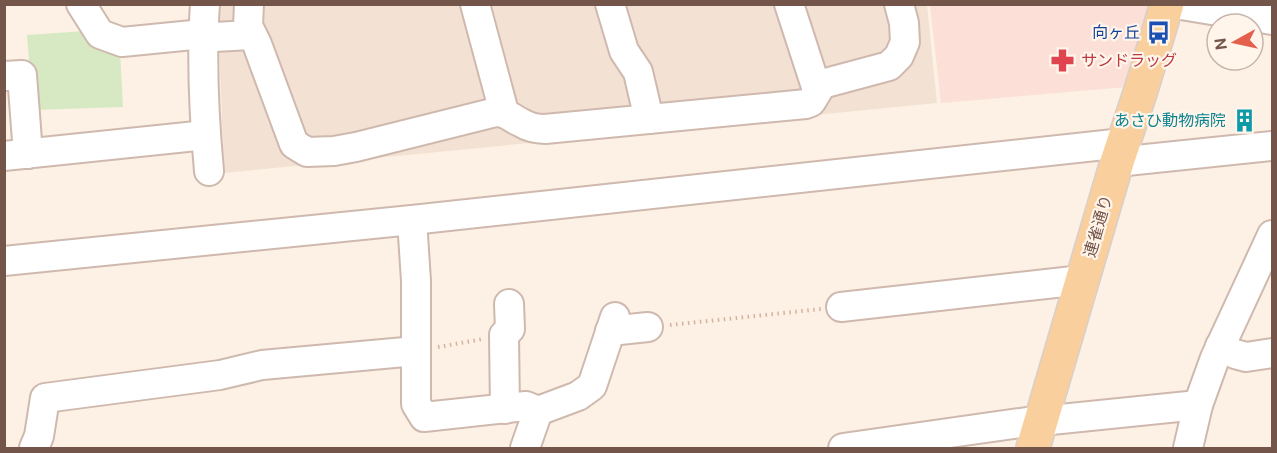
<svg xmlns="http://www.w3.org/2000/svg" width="1277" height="453" font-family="'DM Sans','Noto Sans JP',sans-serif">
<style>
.residential{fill:#f3e2d3}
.commercial{fill:#fce0d8}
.green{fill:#d6e9c3}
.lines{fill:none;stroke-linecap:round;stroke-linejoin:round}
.minor-casing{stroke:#cfb9ae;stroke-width:32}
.major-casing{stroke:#d8cfcc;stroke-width:36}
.path{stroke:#d6b0a0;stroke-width:4;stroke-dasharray:1.5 4.5;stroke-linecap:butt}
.minor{stroke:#fff;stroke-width:28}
.major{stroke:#facf9e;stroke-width:33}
.labels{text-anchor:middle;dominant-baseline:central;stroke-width:4.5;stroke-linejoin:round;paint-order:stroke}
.transit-label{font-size:16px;fill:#164399;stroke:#fff5eb;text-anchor:end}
.health-label{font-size:16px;fill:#be3a42;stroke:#fff5eb;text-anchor:start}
.culture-label{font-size:16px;fill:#0d838f;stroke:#fff5eb;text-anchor:end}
.street-label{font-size:16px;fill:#74554a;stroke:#fff5eb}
</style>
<rect width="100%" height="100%" fill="#fcf1e4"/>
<path class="residential" d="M221 4 927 5 937 103 224 173 219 42Z"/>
<path class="commercial" d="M930 5H1149L1127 87 941 103Z"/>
<path class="green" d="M86 31 120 51 123 107 33 110 27 35Z"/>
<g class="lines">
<defs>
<g id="minor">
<path d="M81 4 100 34 122 42 203 34 214 37 251 35"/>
<path d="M205 4C201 60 204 116 209 171"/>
<path d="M249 4 248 26 257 44 294 144 307 152 334 151 356 147 496 112C507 112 511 118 520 122 528 127 535 129 545 129L806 104 811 102 822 84 889 66 899 56 905 42 904 23 899 4"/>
<path d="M475 4 504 112"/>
<path d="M610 4 624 51 638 72 649 119"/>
<path d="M789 4 817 90"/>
<path d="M1175 4 1272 20"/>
<path d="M4 76 22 75 28 154"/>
<path d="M4 156 206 135"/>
<path d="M1117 162 1272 146"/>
<path d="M412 220 416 281V404L424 417 526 406 538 411"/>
<path d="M4 261 412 220 1123 143"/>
<path d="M841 307 1082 280"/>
<path d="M610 331 648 327"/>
<path d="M1220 346 1235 354 1246 357 1272 353"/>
<path d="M505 409 504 335 510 329 509 304"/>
<path d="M34 448 39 436 45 398 220 375 262 365 416 351"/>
<path d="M525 448 538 411 578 396 592 386 615 317"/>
<path d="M843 448 1041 420H1051L1198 405"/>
<path d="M1188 448 1198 405 1215 358 1272 235"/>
</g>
<path id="major" d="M1033 448 1117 162 1141 90 1167 4"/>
</defs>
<use href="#minor" class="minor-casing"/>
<use href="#major" class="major-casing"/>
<g class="path">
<path d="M670 325 821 309"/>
<path d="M438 347 483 339"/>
</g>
<use href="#minor" class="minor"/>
<use href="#major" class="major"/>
</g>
<defs>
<symbol id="bus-bare" viewBox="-9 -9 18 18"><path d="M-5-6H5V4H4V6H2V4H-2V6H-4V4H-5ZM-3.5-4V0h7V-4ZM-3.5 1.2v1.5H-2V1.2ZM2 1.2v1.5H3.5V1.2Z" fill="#1a4fb4" stroke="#fff5eb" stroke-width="2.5" paint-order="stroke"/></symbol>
<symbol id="pharmacy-bare" viewBox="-9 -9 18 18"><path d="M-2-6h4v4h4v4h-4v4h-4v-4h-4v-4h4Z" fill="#e0444e" stroke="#fff5eb" stroke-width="2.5" paint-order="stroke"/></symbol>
<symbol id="building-bare" viewBox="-9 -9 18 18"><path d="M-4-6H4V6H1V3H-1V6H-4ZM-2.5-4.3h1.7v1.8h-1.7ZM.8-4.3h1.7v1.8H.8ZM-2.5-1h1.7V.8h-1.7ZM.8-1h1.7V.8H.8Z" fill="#0f9aa8" stroke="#fff5eb" stroke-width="2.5" paint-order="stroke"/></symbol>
</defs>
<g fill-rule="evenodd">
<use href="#bus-bare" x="1142" y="16" width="33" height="33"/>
<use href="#pharmacy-bare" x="1046" y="44" width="33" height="33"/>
<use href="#building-bare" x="1228" y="104" width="33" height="33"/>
</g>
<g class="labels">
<g class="transit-label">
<text x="1140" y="32">向ヶ丘</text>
</g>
<g class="health-label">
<text x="1081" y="60">サンドラッグ</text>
</g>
<g class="culture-label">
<text x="1226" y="120">あさひ動物病院</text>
</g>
<g class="street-label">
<text transform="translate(1098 226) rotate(-74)">連雀通り</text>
</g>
</g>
<rect width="1277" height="453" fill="none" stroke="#74554a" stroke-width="12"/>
<g transform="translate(1235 42) rotate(262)"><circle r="28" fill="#fff5eb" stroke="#c7b5ab" stroke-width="1.5"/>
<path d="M0-4.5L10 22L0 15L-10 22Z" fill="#e4604b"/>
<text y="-9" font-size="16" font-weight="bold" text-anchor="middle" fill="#74554a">N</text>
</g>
</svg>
